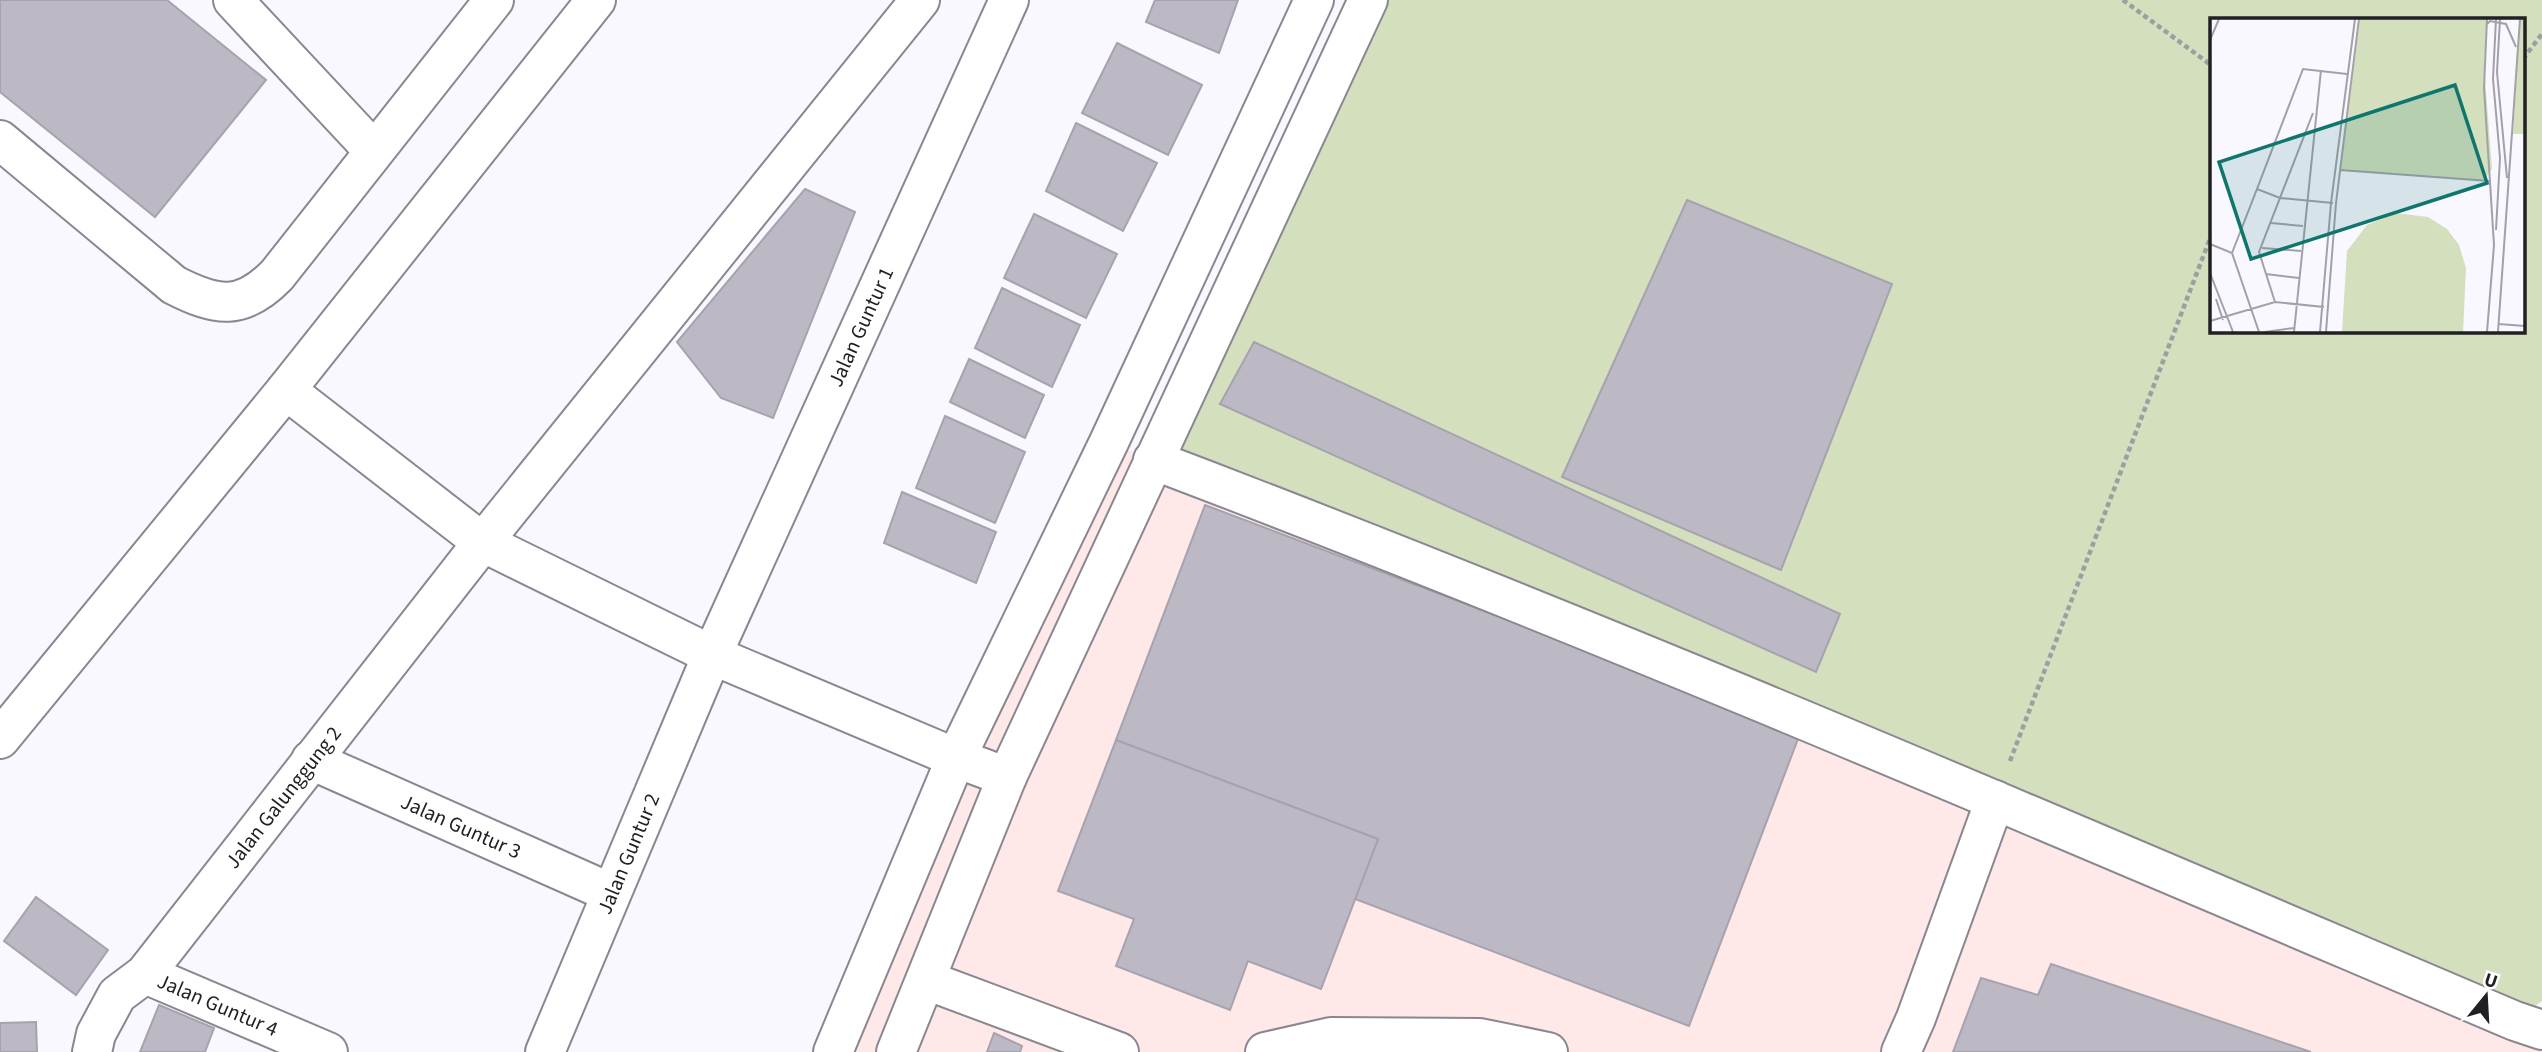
<svg xmlns="http://www.w3.org/2000/svg" width="2542" height="1052" font-family="'Source Sans 3',sans-serif">
<style>
.commercial{fill:#fee8e8}
.green{fill:#d3dfbd;fill-rule:evenodd}
.building{fill:#bcb9c5;stroke:#a6a2ae;stroke-width:2}
.lines{fill:none;stroke-linecap:round;stroke-linejoin:round}
.minor-casing{stroke:#8a8792;stroke-width:42}
.path{stroke:#9f9da4;stroke-width:4.5;stroke-dasharray:5 3.5;stroke-linecap:butt}
.minor{stroke:#fff;stroke-width:38}
.labels{text-anchor:middle;dominant-baseline:central;stroke-width:5;stroke-linejoin:round;paint-order:stroke}
.street-label{font-size:21px;fill:#212025;stroke:#fff}
.inset-road{fill:none;stroke:#a3a1a8;stroke-width:2}
.view{fill:#0f766e;fill-opacity:0.15;stroke:#0f766e;stroke-width:3.5}
.inset-edge{fill:none;stroke:#212025;stroke-width:3.5}
</style>
<rect width="100%" height="100%" fill="#f9f7ff"/>
<path class="commercial" d="M1109 442 1815 725 2542 1030V1052H833Z"/>
<path class="green" d="M1368 0H2542V1001L2515 1021 1153 460ZM2211 19H2523V331H2211Z"/>
<g class="building">
<path d="M0 0H167L266 80 155 217 0 92Z"/>
<path d="M1155 0H1238L1219 53 1146 22Z"/>
<path d="M1117 43 1202 85 1168 155 1082 113Z"/>
<path d="M1076 123 1157 163 1123 231 1046 191Z"/>
<path d="M805 189 855 212 773 418 721 398 677 342Z"/>
<path d="M1687 200 1892 284 1781 570 1562 477Z"/>
<path d="M1034 214 1117 254 1086 318 1004 278Z"/>
<path d="M1002 288 1080 325 1052 387 975 348Z"/>
<path d="M1254 342 1840 614 1816 672 1220 404Z"/>
<path d="M969 359 1044 395 1025 438 950 402Z"/>
<path d="M945 416 1025 452 995 523 916 488Z"/>
<path d="M902 492 996 532 976 583 884 543Z"/>
<path d="M1205 505 1801 731 1689 1026 1355 899 1378 839 1116 740Z"/>
<path d="M1116 740 1378 839 1321 989 1248 961 1230 1010 1116 966 1134 919 1058 891Z"/>
<path d="M36 897 108 950 76 995 4 941Z"/>
<path d="M2051 964 2311 1052H1953L1981 978 2038 995Z"/>
<path d="M159 1005 214 1028 205 1052H140Z"/>
<path d="M36 1022 37 1052H0V1023Z"/>
<path d="M994 1033 1022 1046 1020 1052H987Z"/>
</g>
<g class="lines">
<defs>
<g id="minor">
<path d="M233 0 374 151"/>
<path d="M0 140 174 285C217 307 242 311 277 275L494 0"/>
<path d="M286 390 596 0"/>
<path d="M1153 460C1612 634 2063 829 2515 1021L2542 1030"/>
<path d="M0 739 286 390 482 542 712 655 956 758 1007 777"/>
<path id="s1" d="M311 760 611 893"/>
<path id="s2" d="M145 974 328 1052"/>
<path d="M926 980 1119 1052"/>
<path id="s3" d="M92 1052 96 1034 117 995 145 974 475 552 920 0"/>
<path id="s4" d="M545 1052 712 655 1009 0"/>
<path d="M833 1052 956 758 1109 442 1314 0"/>
<path d="M896 1052 1007 777 1368 0"/>
<path d="M1265 1052 1331 1037 1480 1038 1548 1052"/>
<path d="M1901 1052 1916 1018 1995 800"/>
</g>
</defs>
<use href="#minor" class="minor-casing"/>
<g class="path">
<path d="M2123 0 2211 65"/>
<path d="M2523 59 2542 34"/>
<path d="M2010 761 2211 236"/>
</g>
<use href="#minor" class="minor"/>
</g>
<g class="labels">
<g class="street-label">
<text stroke="none"><textPath href="#s4" startOffset="791">Jalan Guntur 1</textPath></text>
<text stroke="none"><textPath href="#s3" startOffset="322">Jalan Galunggung 2</textPath></text>
<text stroke="none"><textPath href="#s1" startOffset="164">Jalan Guntur 3</textPath></text>
<text stroke="none"><textPath href="#s4" startOffset="215">Jalan Guntur 2</textPath></text>
<text stroke="none"><textPath href="#s2" startOffset="79">Jalan Guntur 4</textPath></text>
</g>
</g>
<g transform="translate(2210 18)">
<rect width="315" height="315" fill="#f9f7ff"/>
<path d="M150 1H277L274 48 282 151 273 163 130 152ZM310 1H315V116H303ZM186 195 218 199 237 211 249 227 256 250 253 314H132L137 233 157 207Z" fill="#d3dfbd"/>
<path class="inset-road" d="M277 1 274 70 284 227 277 314M290 1 287 54 297 160M276 7 280 3 296 6 306 29M0 22 9 1M130 152 279 163M47 171 93 51 137 56M61 205 93 208M286 212 290 140 283 61 286 1M0 226 22 235 49 314M52 230 91 233M22 235 47 171 70 180 123 185M0 255 23 314M56 256 89 260M6 281 13 302M65 284 49 234 103 95M0 303 65 284 114 289M289 306 315 308M55 314 84 310M84 314 111 52M110 314 121 185 145 1M116 314 126 185 149 1M288 314 310 1"/>
<path class="view" d="M245 67 277 165 41 241 9 144Z"/>
<rect width="315" height="315" class="inset-edge"/>
</g>
<g transform="translate(2486 996) rotate(18)" stroke="#ffffff" stroke-width="5" paint-order="stroke">
<path d="M0-5L12 26L0 18L-12 26Z" fill="#212025"/>
<text y="-10" font-size="19" font-weight="bold" text-anchor="middle" fill="#212025">U</text>
</g>
</svg>
